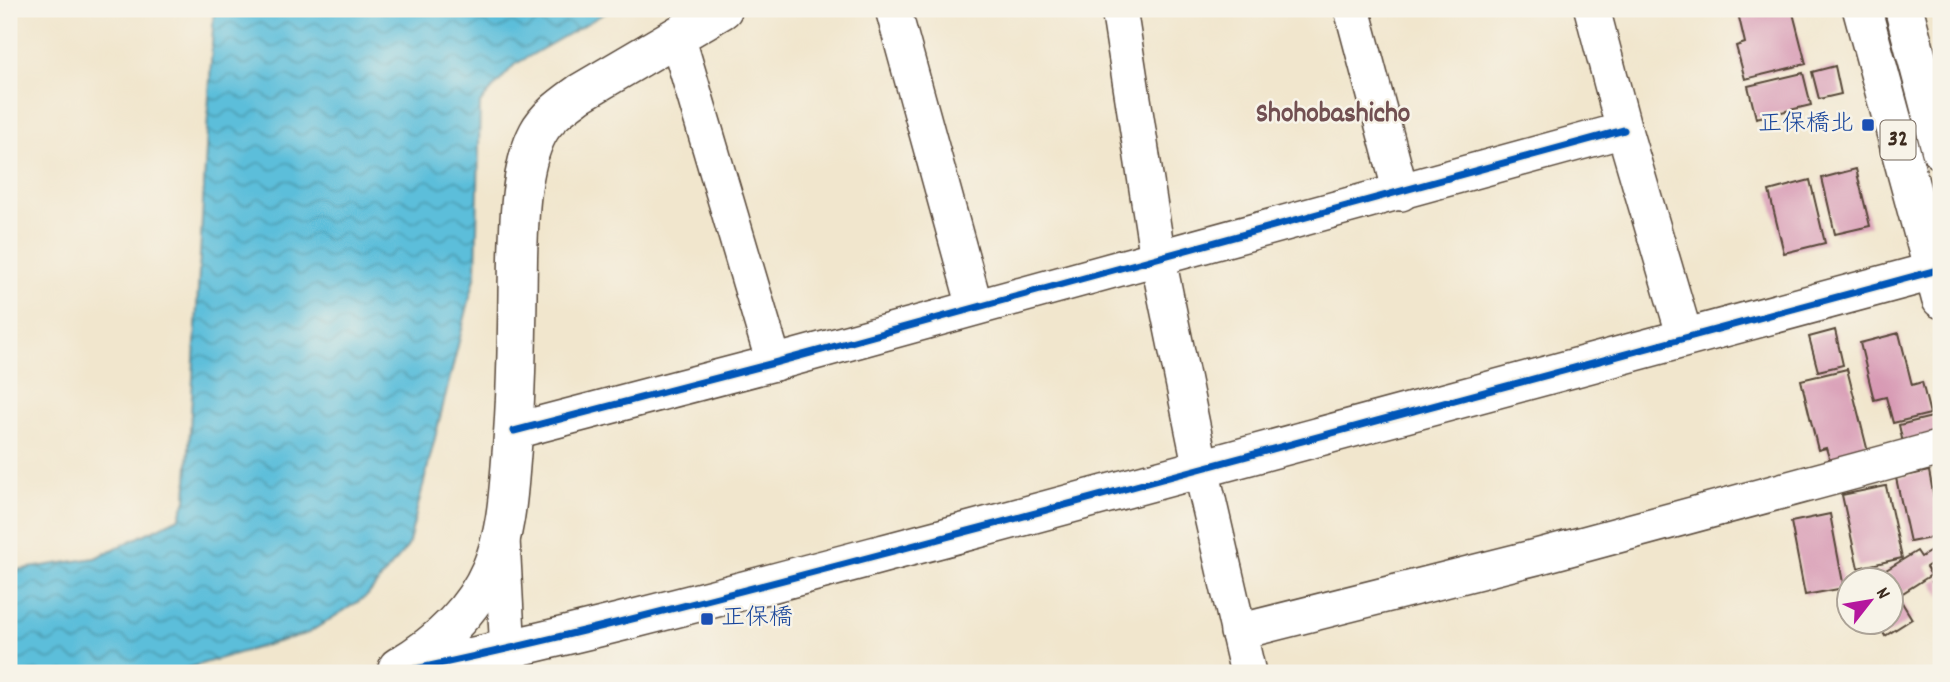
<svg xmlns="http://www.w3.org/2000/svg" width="1950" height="682" font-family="Dekko,'Klee One',sans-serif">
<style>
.water{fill:url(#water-waves);stroke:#4c747c;stroke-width:2}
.building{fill:#d798b3}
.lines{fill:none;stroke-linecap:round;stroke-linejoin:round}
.street-casing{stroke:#564638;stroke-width:38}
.secondary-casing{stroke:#564638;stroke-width:41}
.primary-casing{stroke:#564638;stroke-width:41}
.street{stroke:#fff;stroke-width:35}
.secondary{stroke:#fff;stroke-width:38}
.primary{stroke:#fff;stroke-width:38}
.cycleway-casing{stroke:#f7f3e8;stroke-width:11}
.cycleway{stroke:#0057b8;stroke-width:7}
.transit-dot{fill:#1a4fb4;stroke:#f7f3e8;stroke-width:2.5}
.labels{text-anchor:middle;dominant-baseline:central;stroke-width:5;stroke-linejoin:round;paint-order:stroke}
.shield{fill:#f7f3e8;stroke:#73665b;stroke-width:2}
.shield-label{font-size:23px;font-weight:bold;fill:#3b2a1e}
.transit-label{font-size:24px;fill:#164399;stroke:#f7f3e8;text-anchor:end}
.quarter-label{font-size:28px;font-weight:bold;fill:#725052;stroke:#f7f3e8}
</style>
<defs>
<pattern id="water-waves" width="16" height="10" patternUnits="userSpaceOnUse" patternTransform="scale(1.75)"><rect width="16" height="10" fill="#5cbeda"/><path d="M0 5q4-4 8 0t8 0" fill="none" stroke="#4d9bb0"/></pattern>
</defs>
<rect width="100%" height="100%" fill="#f7f3e8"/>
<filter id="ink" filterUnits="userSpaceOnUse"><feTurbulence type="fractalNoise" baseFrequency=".0143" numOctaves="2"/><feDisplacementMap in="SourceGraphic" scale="14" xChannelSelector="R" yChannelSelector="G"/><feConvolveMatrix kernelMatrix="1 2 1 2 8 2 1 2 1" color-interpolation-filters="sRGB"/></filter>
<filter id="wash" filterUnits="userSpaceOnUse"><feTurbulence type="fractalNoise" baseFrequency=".00686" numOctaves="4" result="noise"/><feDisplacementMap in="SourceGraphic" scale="28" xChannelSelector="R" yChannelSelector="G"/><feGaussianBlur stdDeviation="1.57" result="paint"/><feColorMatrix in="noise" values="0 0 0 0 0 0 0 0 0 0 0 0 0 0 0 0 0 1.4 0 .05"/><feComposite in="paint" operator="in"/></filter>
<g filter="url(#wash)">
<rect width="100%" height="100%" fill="#f1e6cd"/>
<path class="water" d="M214 9H612L514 65 480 103 476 273 408 546 367 596 308 633 170 673H9V571L95 558 179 518 186 500Z"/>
<g id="blocks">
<g class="building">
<path d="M1737 9H1792L1806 64 1745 79 1736 46 1745 43Z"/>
<path d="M1835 66 1841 94 1819 99 1812 72Z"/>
<path d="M1803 73 1811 105 1756 118 1748 86Z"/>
<path d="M1856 169 1870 226 1835 234 1822 178Z"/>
<path d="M1810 180 1825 243 1784 253 1769 191Z"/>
<path d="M1835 330 1843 365 1818 371 1809 337Z"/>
<path d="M1899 333 1912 385 1922 382 1930 414 1893 423 1886 397 1874 400 1860 343Z"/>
<path d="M1847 369 1868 452 1830 461 1826 448 1818 450 1801 380Z"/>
<path d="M1932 417 1936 436 1903 443 1899 425Z"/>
<path d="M1929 471 1941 536 1910 542 1896 478Z"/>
<path d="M1886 486 1902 558 1858 568 1842 495Z"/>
<path d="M1830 514 1844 588 1805 595 1791 522Z"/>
<path d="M1941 545V597L1932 582 1940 578 1934 568 1940 565 1937 560 1926 567 1931 575 1901 594 1886 570 1917 551 1921 557Z"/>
<path d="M1882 570 1889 580H1865Z"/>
<path d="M1890 583 1912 619 1885 636 1877 622H1890Z"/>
</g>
</g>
</g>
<g filter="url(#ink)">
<use href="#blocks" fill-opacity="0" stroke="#564638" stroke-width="2"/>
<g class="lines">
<defs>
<g id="street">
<path d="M893 9 975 307"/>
<path d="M1119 9 1158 259 1201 469 1248 673"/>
<path d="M1352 9 1401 193"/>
<path d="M1592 9 1624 130 1685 337"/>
<path d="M677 36 774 363"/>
<path d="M514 431 774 363 1624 130"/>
<path d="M502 539 509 673"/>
<path d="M1238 632 1540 556 1941 448"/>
</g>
<g id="secondary">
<path d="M398 667C437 644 473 611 491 569 506 533 508 497 511 460 517 393 517 325 518 258 519 221 520 167 538 133 547 116 565 104 580 93L723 9"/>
<path d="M396 673C589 634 779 581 969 531 1291 446 1612 357 1934 271"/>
</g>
<g id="primary">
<path d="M1862 9 1941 299"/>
<path d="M1904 9 1941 150"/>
</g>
</defs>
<use href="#street" class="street-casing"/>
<use href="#secondary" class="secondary-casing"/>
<use href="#primary" class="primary-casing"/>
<use href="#street" class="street"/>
<use href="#secondary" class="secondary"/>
<use href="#primary" class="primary"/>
<defs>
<g id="cycleway">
<path d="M514 431 774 363 1624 130"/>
<path d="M396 673C592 633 786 579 980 528 1301 443 1621 355 1941 269"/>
</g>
</defs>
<use href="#cycleway" class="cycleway-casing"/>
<use href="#cycleway" class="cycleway"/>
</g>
</g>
<g class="transit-dot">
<rect x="1861" y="118" width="14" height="14" rx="3.5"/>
<rect x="700" y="612" width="14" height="14" rx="3.5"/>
</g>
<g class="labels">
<rect class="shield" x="1880.5" y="120.5" width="35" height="39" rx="5"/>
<g class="shield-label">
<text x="1898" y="140">32</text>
</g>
<g class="transit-label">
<text x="1854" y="125">正保橋北</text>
<text x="721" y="619" text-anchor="start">正保橋</text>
</g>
<g class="quarter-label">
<text x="1333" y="116">Shohobashicho</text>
</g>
</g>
<rect width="1950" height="682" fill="none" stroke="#f7f3e8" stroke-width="35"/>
<g transform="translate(1870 601) rotate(59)"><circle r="33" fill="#f7f3e8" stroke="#aca397" stroke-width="2"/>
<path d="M0-5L12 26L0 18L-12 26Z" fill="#b5179e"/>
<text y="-10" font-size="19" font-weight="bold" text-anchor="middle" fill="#3b2a1e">N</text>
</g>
</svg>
